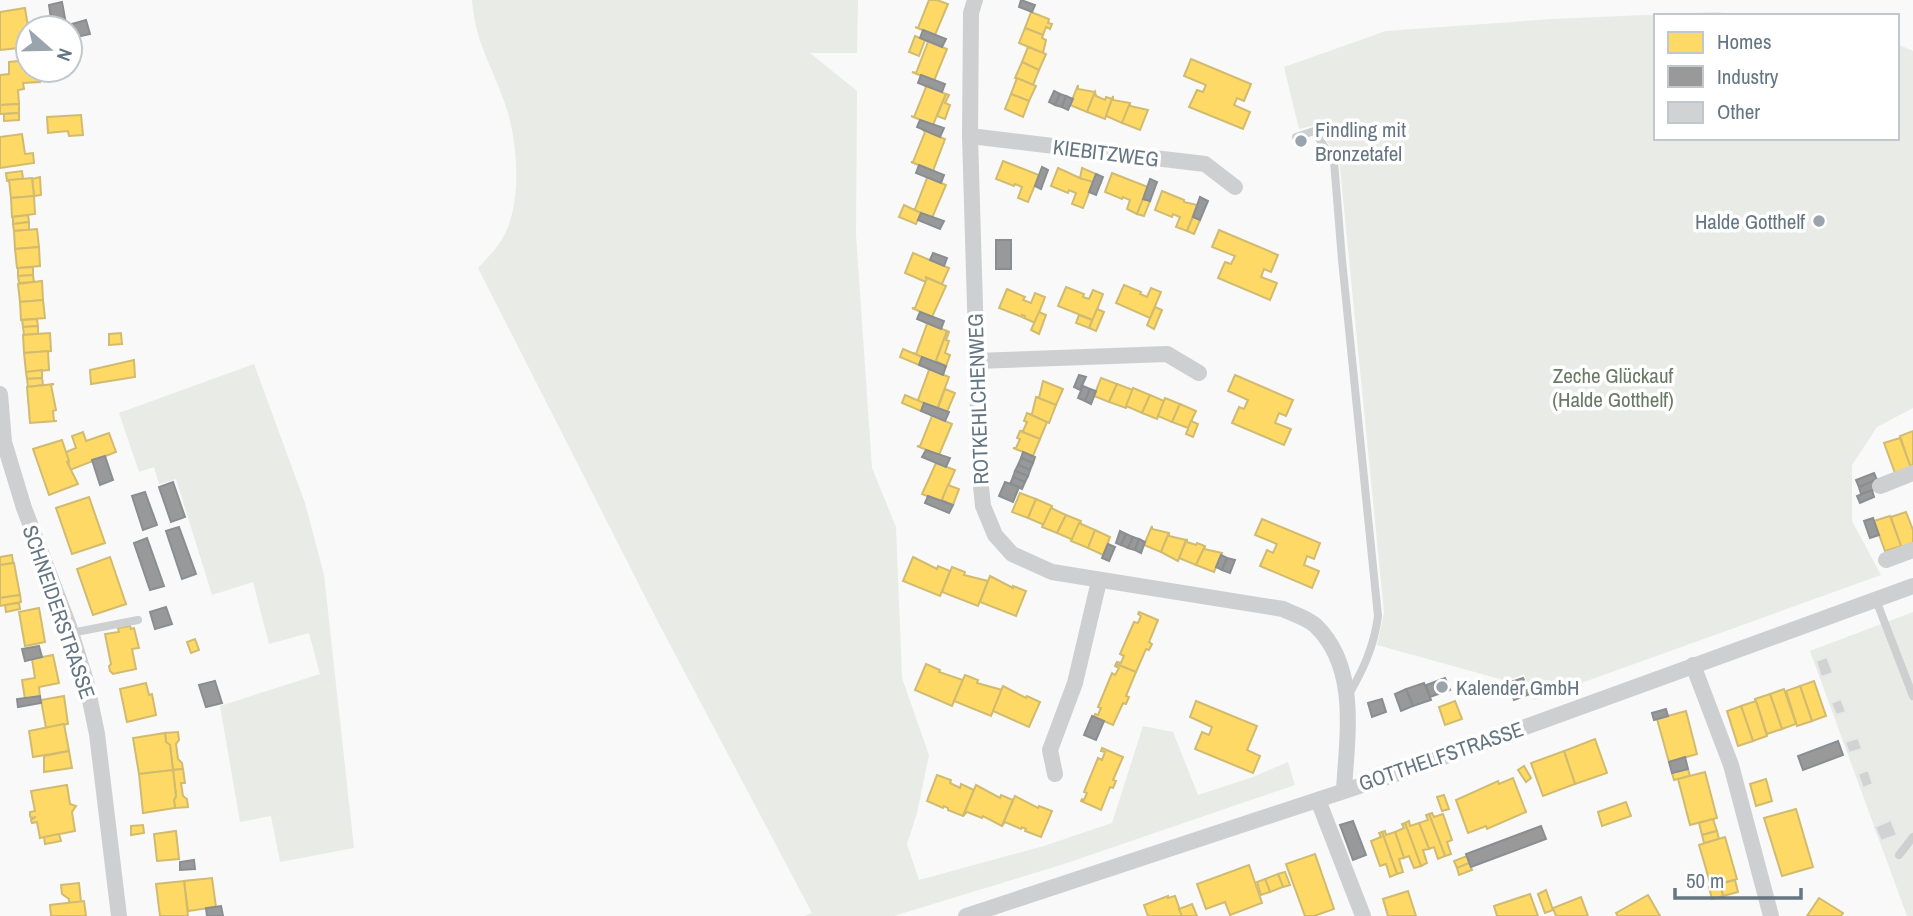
<svg xmlns="http://www.w3.org/2000/svg" width="1913" height="916" font-family="'Archivo Narrow',sans-serif">
<style>
.green{fill:#e8ebe6}
.homes{fill:#ffd966;stroke:#d1bb6f;stroke-width:2}
.industry{fill:#999;stroke:#898e92;stroke-width:2}
.building{fill:#d0d2d3;stroke:#e8e8e8;stroke-width:2}
.lines{fill:none;stroke-linecap:round;stroke-linejoin:round}
.lane{stroke:#cecfd0;stroke-width:8}
.street{stroke:#cecfd0;stroke-width:16}
.poi-dot{fill:#99a4ac;stroke:#fff;stroke-width:2.5}
.labels{text-anchor:middle;dominant-baseline:central;stroke-width:7;stroke-linejoin:round;paint-order:stroke}
.poi-label{font-size:21px;fill:#657683;stroke:#fff;text-anchor:start}
.street-label{font-size:21px;fill:#657683;stroke:#fff}
.park-label{font-size:21px;fill:#687a64;stroke:#fff}
</style>
<rect width="100%" height="100%" fill="#f9f9f9"/>
<g class="green">
<path d="M472 0H858L857 53H810L857 91 856 235 872 468 896 527 902 678 929 755 917 813 907 844 919 880 1044 846 1112 823 1143 726 1173 732 1198 795 1253 777 1288 762 1295 785 1064 864 894 916H805L812 913 657 620 478 268C486 259 496 250 502 239 522 207 518 148 508 113 496 72 475 45 472 0Z"/>
<path d="M1716 12 1755 16H1656V138H1897V44L1913 51V408L1877 427 1852 465V521L1881 575 1534 700 1524 674 1507 681 1377 645 1384 612 1339 158 1315 125 1299 129 1284 67 1386 31 1552 19Z"/>
<path d="M254 364 305 503 324 575 354 848 280 862 271 816 240 822 220 706 320 674 309 633 269 644 253 582 212 595 176 479 159 484 154 467 139 472 119 413Z"/>
<path d="M1913 612V916H1907L1810 651Z"/>
</g>
<g class="homes">
<path d="M929 0H937L948 4 935 35 915 27 918 28Z"/>
<path d="M25 8 28 27 35 26 36 28H28V47L0 50V12Z"/>
<path d="M1031 12 1049 19 1048 23 1052 24 1050 29 1046 27 1043 35 1025 28Z"/>
<path d="M1025 28 1043 35 1042 38 1046 40 1043 53 1019 43Z"/>
<path d="M915 36 925 40 919 56 909 52Z"/>
<path d="M925 40 947 49 934 81 912 72 916 73 928 42Z"/>
<path d="M1028 47 1046 54 1039 70 1022 62Z"/>
<path d="M1191 59 1251 84 1244 101 1237 98 1234 105 1250 112 1243 129 1189 107 1197 90 1203 92 1206 85 1184 76Z"/>
<path d="M28 60V70H35V76L39 75 40 82 23 83 24 89 18 90 19 104 0 105V75L9 74V62Z"/>
<path d="M1022 62 1039 70 1033 85 1015 78Z"/>
<path d="M1017 78 1036 86 1029 101 1011 94Z"/>
<path d="M924 85 946 94 933 125 911 116 914 117 926 87Z"/>
<path d="M1078 85V89L1095 92 1087 112 1070 105Z"/>
<path d="M1095 92 1096 96 1105 100 1106 97 1112 99 1105 119 1087 112Z"/>
<path d="M946 94 949 95 945 103 950 105 945 119 937 116Z"/>
<path d="M1011 94 1029 101 1023 117 1005 109Z"/>
<path d="M1113 96V100L1130 103 1122 123 1106 116Z"/>
<path d="M1130 103V106L1148 110 1140 130 1122 123Z"/>
<path d="M19 104V113L0 114V105Z"/>
<path d="M19 113V120L4 121V114Z"/>
<path d="M81 115 83 135 69 136 68 131 48 133 47 117Z"/>
<path d="M923 130 945 139 933 171 911 162H913L925 132Z"/>
<path d="M22 134 25 154 33 153 34 163 0 168V137Z"/>
<path d="M1003 161 1039 175 1028 202 1018 198 1022 187 1015 184 1014 186 996 179Z"/>
<path d="M1058 168 1082 179 1083 178 1093 182 1083 208 1072 204 1076 193 1069 190 1068 193 1051 186Z"/>
<path d="M1082 168 1096 174 1093 182 1080 178Z"/>
<path d="M22 171 23 179 7 181 6 173Z"/>
<path d="M1112 173 1148 187 1137 214 1127 209 1130 200 1123 197 1122 199 1105 192Z"/>
<path d="M925 176 946 185 932 218 912 209H915L927 178Z"/>
<path d="M40 177 41 195 34 196 32 179Z"/>
<path d="M32 178 34 196 11 198 9 180Z"/>
<path d="M1162 191 1184 200V202L1197 205 1187 231 1176 227 1180 217 1173 214 1172 217 1155 210Z"/>
<path d="M34 196 35 214 12 217 11 198Z"/>
<path d="M1143 199 1150 201 1144 216 1137 214Z"/>
<path d="M904 205 921 213 916 224 899 217Z"/>
<path d="M28 215 29 222 13 224V217Z"/>
<path d="M1193 217 1200 220 1194 234 1187 231Z"/>
<path d="M29 222V230L14 231 13 224Z"/>
<path d="M37 229 39 247 15 249 14 231Z"/>
<path d="M1219 230 1278 255 1271 272 1264 269 1261 277 1277 283 1270 300 1218 278 1225 262 1231 264 1235 256 1212 247Z"/>
<path d="M39 247 40 266 17 268 15 249Z"/>
<path d="M913 253 949 268 942 284 925 277 927 278 926 282 905 273Z"/>
<path d="M33 267V275L18 276V268Z"/>
<path d="M33 275 34 282 19 283 18 276Z"/>
<path d="M925 277 946 286 932 317 912 308H915L927 278Z"/>
<path d="M42 281 43 300 20 302 18 284Z"/>
<path d="M1124 285 1141 292 1140 294 1147 297 1151 288 1161 292 1150 318 1116 303Z"/>
<path d="M1066 287 1084 294 1083 297 1089 299 1093 290 1103 294 1093 320 1058 306Z"/>
<path d="M1007 289 1025 297 1023 300 1031 303 1035 293 1045 297 1035 323 1024 318 1025 316 1022 315V317L999 308Z"/>
<path d="M43 300 45 318 21 320 20 302Z"/>
<path d="M1155 307 1162 310 1154 329 1147 325Z"/>
<path d="M1097 309 1104 312 1096 331 1089 328Z"/>
<path d="M1039 312 1046 315 1039 334 1031 330Z"/>
<path d="M1079 315 1092 320 1089 328 1076 323Z"/>
<path d="M37 319 38 326 23 327 22 320Z"/>
<path d="M925 322 947 331 935 363 913 353 916 354 927 324Z"/>
<path d="M38 326V334L24 335 23 327Z"/>
<path d="M947 331 949 332 946 340 949 341 945 353 950 355 946 366 936 361Z"/>
<path d="M50 333 51 351 24 353 23 335Z"/>
<path d="M121 333 122 344 109 345V334Z"/>
<path d="M903 349 922 357 919 365 900 357Z"/>
<path d="M48 351 49 370 26 372 24 353Z"/>
<path d="M134 360 135 377 91 384 90 370Z"/>
<path d="M927 368 949 377 937 409 915 400H918L929 370Z"/>
<path d="M42 370V378L27 379 26 372Z"/>
<path d="M1235 375 1293 400 1286 416 1279 413 1275 423 1291 429 1284 445 1232 423 1239 407 1244 409 1248 400 1228 391Z"/>
<path d="M42 378 43 385 28 387 27 379Z"/>
<path d="M1101 378 1117 384 1109 402 1094 396Z"/>
<path d="M1043 381 1063 389 1056 405 1036 397 1039 398Z"/>
<path d="M54 384 51 385 56 410 53 411 54 421H57L30 423 27 387Z"/>
<path d="M1117 384 1133 390 1126 408 1109 402Z"/>
<path d="M1133 388 1150 395 1142 413 1126 406Z"/>
<path d="M945 389 955 393 947 412 938 408Z"/>
<path d="M905 395 924 403 921 411 902 403Z"/>
<path d="M1150 395 1164 401 1157 419 1142 413Z"/>
<path d="M1036 397 1056 405 1049 423 1029 414H1032Z"/>
<path d="M1165 398 1180 404 1172 422 1158 416Z"/>
<path d="M1180 404 1196 411 1188 428 1172 422Z"/>
<path d="M1027 413 1047 422 1040 439 1020 431H1023L1027 422 1024 421Z"/>
<path d="M929 414 952 424 939 455 917 446H920L932 416Z"/>
<path d="M1191 421 1198 424 1193 437 1186 434Z"/>
<path d="M1020 431 1040 439 1033 456 1013 448H1016L1020 439 1017 438Z"/>
<path d="M1913 431V465L1910 466 1900 436Z"/>
<path d="M83 432 86 441 109 433 116 452 70 470 66 452 76 448 72 436Z"/>
<path d="M1900 438 1911 468 1895 473 1884 443Z"/>
<path d="M62 440 69 461 67 462 78 484 49 495 33 449Z"/>
<path d="M936 463 955 470 941 502 922 494Z"/>
<path d="M948 485 959 489 953 505 942 500Z"/>
<path d="M1020 493 1036 499 1028 518 1012 512Z"/>
<path d="M89 497 105 543 72 554 56 508Z"/>
<path d="M1036 499 1052 506 1044 525 1028 518Z"/>
<path d="M1051 508 1066 515 1057 533 1042 527Z"/>
<path d="M1906 512 1913 530V543L1901 547 1891 517Z"/>
<path d="M1066 515 1081 521 1073 540 1057 533Z"/>
<path d="M1890 516 1901 546 1885 551 1874 521Z"/>
<path d="M1262 519 1320 543 1314 559 1307 556 1304 565 1319 571 1312 588 1260 566 1267 550 1273 553 1277 544 1255 535Z"/>
<path d="M1079 523 1095 530 1088 548 1071 541Z"/>
<path d="M1152 526V529L1169 533 1161 552 1144 545Z"/>
<path d="M1095 530 1110 537 1103 555 1088 548Z"/>
<path d="M1169 533V536L1186 540 1178 561 1161 552Z"/>
<path d="M1187 539V542L1196 545 1197 543 1205 546 1196 565 1179 558Z"/>
<path d="M1205 546 1204 549 1222 553 1214 572 1196 565Z"/>
<path d="M12 555 13 563 0 565V557Z"/>
<path d="M110 557 126 604 93 615 77 569Z"/>
<path d="M913 557 937 569 938 566 950 571 940 596 903 581Z"/>
<path d="M14 563 20 595 0 598V565Z"/>
<path d="M952 567 965 572 964 575 988 581 978 606 942 592Z"/>
<path d="M990 576 1013 588V586L1026 591 1016 616 980 602Z"/>
<path d="M20 595 21 602 0 606V598Z"/>
<path d="M19 603 20 609 6 612 5 605Z"/>
<path d="M39 608 45 642 25 646 19 612Z"/>
<path d="M1139 612 1158 620 1149 642 1152 644 1149 650 1146 649 1136 672 1116 664 1117 662 1121 663 1124 656 1120 654 1134 622 1138 623 1141 616 1138 614Z"/>
<path d="M130 626 131 629 134 628 139 648 132 649 136 669 113 674 110 671 109 666 111 664 105 634 119 632 118 628Z"/>
<path d="M195 639 199 650 191 653 187 642Z"/>
<path d="M53 655 59 683 39 687 40 696 25 699 22 680 35 678 32 659Z"/>
<path d="M926 664 940 670 939 672 963 680 952 706 915 690Z"/>
<path d="M1116 664 1136 672 1126 696 1129 697 1126 704 1123 703 1113 725 1094 717 1095 714 1098 715 1101 708 1098 707 1112 673 1115 675 1119 668 1115 666Z"/>
<path d="M965 675 978 680 977 683 1002 690 991 716 954 701Z"/>
<path d="M1814 681 1826 716 1812 721 1800 686Z"/>
<path d="M146 683 149 695 152 694 156 715 127 722 120 689Z"/>
<path d="M1003 686 1026 698 1027 696 1040 702 1029 727 993 711Z"/>
<path d="M1800 686 1812 721 1797 726 1786 691Z"/>
<path d="M1784 689 1796 724 1782 729 1770 694Z"/>
<path d="M1770 694 1782 729 1767 734 1755 699Z"/>
<path d="M64 696 68 724 46 728 41 700Z"/>
<path d="M1196 701 1257 726 1247 750 1260 756 1253 773 1195 749 1202 732 1209 735 1212 727 1190 717Z"/>
<path d="M1455 701 1462 719 1445 725 1439 707Z"/>
<path d="M1756 701 1767 736 1753 741 1741 706Z"/>
<path d="M1741 706 1753 741 1738 746 1727 711Z"/>
<path d="M1686 711 1697 754 1669 762 1657 719Z"/>
<path d="M64 724 69 751 33 757 29 731Z"/>
<path d="M178 732 179 740 176 744 178 759 182 763 183 769 173 770 170 745 166 742 165 733Z"/>
<path d="M165 733 166 742 170 745 173 770 139 774 133 738Z"/>
<path d="M1595 739 1607 773 1575 784 1564 751Z"/>
<path d="M1102 748 1123 757 1113 780 1116 781 1113 788 1110 787 1101 810 1081 801 1082 799 1084 800 1087 793 1084 792 1098 758 1102 760 1105 752 1101 751Z"/>
<path d="M69 751 72 768 44 772V756Z"/>
<path d="M1564 751 1575 784 1543 796 1531 763Z"/>
<path d="M1524 766 1531 778 1526 782 1518 770Z"/>
<path d="M183 769 185 783H181L183 796 187 799 188 807 175 808 174 800 176 796 173 770Z"/>
<path d="M1688 769 1690 776 1674 780 1672 773Z"/>
<path d="M173 770 176 796 174 800 175 808 143 813 139 774Z"/>
<path d="M1705 772 1717 818 1690 825 1678 779Z"/>
<path d="M937 775 951 780 950 783 960 788 961 784 974 790 963 816 948 810V808L944 806 943 808 927 801Z"/>
<path d="M1513 778 1526 812 1487 829 1486 826 1468 833 1456 800 1498 781 1499 784Z"/>
<path d="M1766 779 1772 801 1756 806 1750 784Z"/>
<path d="M67 785 70 804 76 806 72 812 75 831 40 838 37 822 32 823 31 820 36 817 31 818 30 816V812L35 811 31 791Z"/>
<path d="M976 785 1000 798 1001 795 1013 800 1002 826 983 816 982 818 967 812 963 816Z"/>
<path d="M1444 795 1449 809 1442 811 1437 797Z"/>
<path d="M1015 796 1038 808 1039 806 1052 811 1041 837 1025 831 1026 829 1022 827 1021 829 1005 822 1002 826Z"/>
<path d="M1626 802 1631 816 1602 826 1598 812Z"/>
<path d="M1796 809 1813 867 1782 876 1764 818Z"/>
<path d="M1432 813 1434 817 1443 814 1452 840 1447 842 1451 854 1445 856 1429 814Z"/>
<path d="M1429 814 1445 856 1438 859 1434 847 1429 849 1419 823 1428 820 1426 815Z"/>
<path d="M1713 819 1717 831 1702 835 1699 823Z"/>
<path d="M1409 821 1410 826 1419 823 1429 849 1423 850 1427 863 1421 866 1405 823Z"/>
<path d="M1405 823 1421 866 1414 868 1409 856 1404 858 1395 832 1404 828 1402 824Z"/>
<path d="M143 825 144 833 131 835V826Z"/>
<path d="M176 831 179 859 157 861 154 834Z"/>
<path d="M1385 831 1386 835 1395 832 1404 858 1399 859 1403 872 1397 874 1382 832Z"/>
<path d="M1717 831 1719 839 1704 843 1702 835Z"/>
<path d="M1382 832 1397 874 1390 877 1386 864 1380 866 1371 841 1381 837 1379 833Z"/>
<path d="M59 834 61 841 45 844 44 837Z"/>
<path d="M1725 837 1737 879 1711 886 1699 845Z"/>
<path d="M1315 854 1334 909 1314 916H1305L1286 864Z"/>
<path d="M1467 856 1469 863 1457 868 1454 861Z"/>
<path d="M1469 863 1472 870 1459 875 1457 868Z"/>
<path d="M1249 865 1262 903 1230 915 1225 902 1206 909 1197 884Z"/>
<path d="M1285 872 1290 885 1283 887 1278 874Z"/>
<path d="M1278 874 1283 887 1270 892 1265 879Z"/>
<path d="M212 878 216 907 188 911 184 881Z"/>
<path d="M1265 879 1270 892 1261 895 1257 882Z"/>
<path d="M1735 880 1738 892 1723 896 1720 884Z"/>
<path d="M184 881 188 916H160L156 884Z"/>
<path d="M79 883 81 902 69 903V899L62 894 61 885Z"/>
<path d="M1720 884 1723 896 1712 899 1709 887Z"/>
<path d="M1546 890 1553 910 1545 913 1538 894Z"/>
<path d="M1408 891 1416 916H1388L1383 899Z"/>
<path d="M1530 894 1538 916H1497L1494 906Z"/>
<path d="M1648 895 1660 916H1618L1616 913Z"/>
<path d="M1168 896V898L1175 896 1182 916H1148L1144 905Z"/>
<path d="M1581 897 1588 916H1556L1553 908Z"/>
<path d="M1819 898 1843 913 1841 916H1807Z"/>
<path d="M84 901 86 916H51L50 905Z"/>
<path d="M1192 904 1197 916H1182L1179 909Z"/>
</g>
<g class="industry">
<path d="M1021 0 1035 5 1032 12 1019 7Z"/>
<path d="M62 2 66 24 52 26 49 5Z"/>
<path d="M86 20 90 34 76 37 72 24Z"/>
<path d="M923 30 946 39 942 47 920 38Z"/>
<path d="M921 75 945 84 942 92 918 83Z"/>
<path d="M1054 91 1060 94 1055 105 1049 102Z"/>
<path d="M1060 94 1066 96 1062 107 1055 105Z"/>
<path d="M1066 96 1073 99 1068 110 1062 107Z"/>
<path d="M920 120 944 128 940 137 917 127Z"/>
<path d="M919 165 944 175 941 183 916 173Z"/>
<path d="M1042 167 1048 170 1041 189 1035 186Z"/>
<path d="M1096 174 1103 177 1096 195 1089 192Z"/>
<path d="M1150 179 1157 182 1150 201 1143 199Z"/>
<path d="M1200 197 1208 201 1200 220 1193 217Z"/>
<path d="M921 213 944 221 940 229 918 220Z"/>
<rect x="996" y="240" width="15" height="29"/>
<path d="M933 253 947 258 944 266 930 260Z"/>
<path d="M920 312 944 321 941 329 917 319Z"/>
<path d="M922 357 946 366 943 375 919 365Z"/>
<path d="M1079 375 1086 377 1080 390 1074 387Z"/>
<path d="M1083 386 1090 389 1085 401 1078 398Z"/>
<path d="M1090 389 1096 391 1091 404 1085 401Z"/>
<path d="M924 403 949 412 945 421 921 411Z"/>
<path d="M926 450 950 458 946 467 922 457Z"/>
<path d="M1023 452 1035 457 1033 463 1021 458Z"/>
<path d="M105 456 113 480 100 485 92 460Z"/>
<path d="M1021 458 1033 463 1030 470 1018 465Z"/>
<path d="M1018 465 1030 470 1028 476 1015 471Z"/>
<path d="M1015 471 1028 476 1025 482 1013 477Z"/>
<path d="M1874 473 1877 480 1859 487 1856 480Z"/>
<path d="M1013 477 1025 482 1022 489 1010 484Z"/>
<path d="M1873 481 1876 489 1861 494 1859 487Z"/>
<path d="M173 482 185 517 171 522 159 487Z"/>
<path d="M1005 482 1019 487 1013 502 999 496Z"/>
<path d="M1872 490 1874 497 1860 503 1857 496Z"/>
<path d="M145 492 157 525 143 530 132 496Z"/>
<path d="M928 496 953 505 949 513 925 503Z"/>
<path d="M1873 518 1879 535 1870 538 1864 521Z"/>
<path d="M179 527 196 574 182 579 166 531Z"/>
<path d="M1120 531 1126 534 1121 545 1116 543Z"/>
<path d="M1126 534 1133 537 1128 548 1121 545Z"/>
<path d="M1133 537 1139 539 1135 550 1128 548Z"/>
<path d="M147 538 164 586 150 590 134 543Z"/>
<path d="M1139 539 1145 542 1141 553 1135 550Z"/>
<path d="M1108 544 1115 547 1109 561 1102 558Z"/>
<path d="M1221 555 1227 558 1222 570 1216 567Z"/>
<path d="M1227 558 1235 560 1230 573 1222 570Z"/>
<path d="M166 607 172 624 155 629 150 612Z"/>
<path d="M39 646 42 657 25 661 22 649Z"/>
<path d="M1445 678 1450 690 1430 697 1426 685Z"/>
<path d="M1523 678 1530 694 1514 700 1508 683Z"/>
<path d="M215 681 222 703 206 707 199 685Z"/>
<path d="M1424 683 1431 700 1413 706 1406 689Z"/>
<path d="M1406 689 1413 706 1401 711 1395 694Z"/>
<path d="M40 696 41 703 18 707 17 699Z"/>
<path d="M1382 699 1386 712 1372 717 1368 703Z"/>
<path d="M1666 709 1668 716 1654 720 1652 713Z"/>
<path d="M1092 716 1104 721 1096 740 1084 735Z"/>
<path d="M1838 741 1843 755 1803 770 1798 756Z"/>
<path d="M1685 757 1688 769 1672 773 1669 762Z"/>
<path d="M1353 821 1366 855 1353 860 1340 825Z"/>
<path d="M1541 826 1546 839 1471 867 1466 854Z"/>
<path d="M194 860 195 869 180 870V862Z"/>
<path d="M221 906 223 916H207L206 908Z"/>
</g>
<g class="building">
<path d="M1827 657 1833 673 1821 677 1816 661Z"/>
<path d="M1841 699 1846 712 1836 715 1831 703Z"/>
<path d="M1858 738 1862 749 1849 753 1845 742Z"/>
<path d="M1868 770 1873 784 1863 788 1858 774Z"/>
<path d="M1891 820 1897 835 1881 841 1875 827Z"/>
</g>
<g class="lines">
<g class="lane">
<path d="M1296 137 1314 131 1334 161 1342 260 1378 616C1374 647 1363 670 1348 696"/>
<path d="M1876 600 1913 696"/>
<path d="M71 633 138 620"/>
<path d="M1899 855 1913 837"/>
</g>
<g class="street">
<path d="M975 0 971 13 970 136 980 477 983 506 995 535 1012 554 1052 572 1283 609C1293 614 1308 618 1316 626 1359 668 1347 736 1344 790"/>
<path d="M970 136 1205 164 1235 187"/>
<path d="M976 361 1167 354 1199 373"/>
<path d="M0 394 4 442 24 508 69 626 86 681 97 734 119 916"/>
<path d="M1880 486 1913 473"/>
<path d="M1886 560 1913 550"/>
<path d="M1693 665 1731 765 1771 916"/>
<path d="M1055 774 1050 750 1075 683 1099 581"/>
<path d="M1318 800 1363 916"/>
<path d="M966 916 1402 772 1913 586"/>
</g>
</g>
<g class="poi-dot">
<circle cx="1301" cy="141" r="7"/>
<circle cx="1819" cy="221" r="7"/>
<circle cx="1442" cy="687" r="7"/>
</g>
<g class="labels">
<g class="poi-label">
<text x="1315" y="129">Findling mit<tspan x="1315" dy="24">Bronzetafel</tspan></text>
<text x="1805" y="221" text-anchor="end">Halde Gotthelf</text>
<text x="1456" y="687">Kalender GmbH</text>
</g>
<g class="street-label">
<text transform="translate(1106 153) rotate(7)">KIEBITZWEG</text>
<text transform="translate(978 399) rotate(-92)">ROTKEHLCHENWEG</text>
<text transform="translate(59 612) rotate(71)">SCHNEIDERSTRASSE</text>
<text transform="translate(1441 756) rotate(-19)">GOTTHELFSTRASSE</text>
</g>
<g class="park-label">
<text x="1613" y="375">Zeche Glückauf<tspan x="1613" dy="24">(Halde Gotthelf)</tspan></text>
</g>
</g>
<rect x="1654" y="14" width="245" height="126" fill="#ffffff" stroke="#c1c8cd" stroke-width="2"/>
<rect x="1668" y="32" width="35" height="21" fill="#ffd966" stroke="#c1c8cd" stroke-width="2"/>
<text x="1717" y="49" font-size="21" fill="#657683">Homes</text>
<rect x="1668" y="66" width="35" height="21" fill="#999999" stroke="#c1c8cd" stroke-width="2"/>
<text x="1717" y="84" font-size="21" fill="#657683">Industry</text>
<rect x="1668" y="102" width="35" height="21" fill="#d0d2d3" stroke="#c1c8cd" stroke-width="2"/>
<text x="1717" y="119" font-size="21" fill="#657683">Other</text>
<g transform="translate(49 49) rotate(110)"><circle r="33" fill="#ffffff" stroke="#c1c8cd" stroke-width="2"/>
<path d="M0-5L12 26L0 18L-12 26Z" fill="#99a4ac"/>
<text y="-10" font-size="19" font-weight="bold" text-anchor="middle" fill="#657683">N</text>
</g>
<path d="M1675 888v10h126v-10" fill="none" stroke="#657683" stroke-width="3.5"/>
<text x="1686" y="888" font-size="21" fill="#657683" stroke="#ffffff" stroke-width="5" paint-order="stroke">50 m</text>
</svg>
